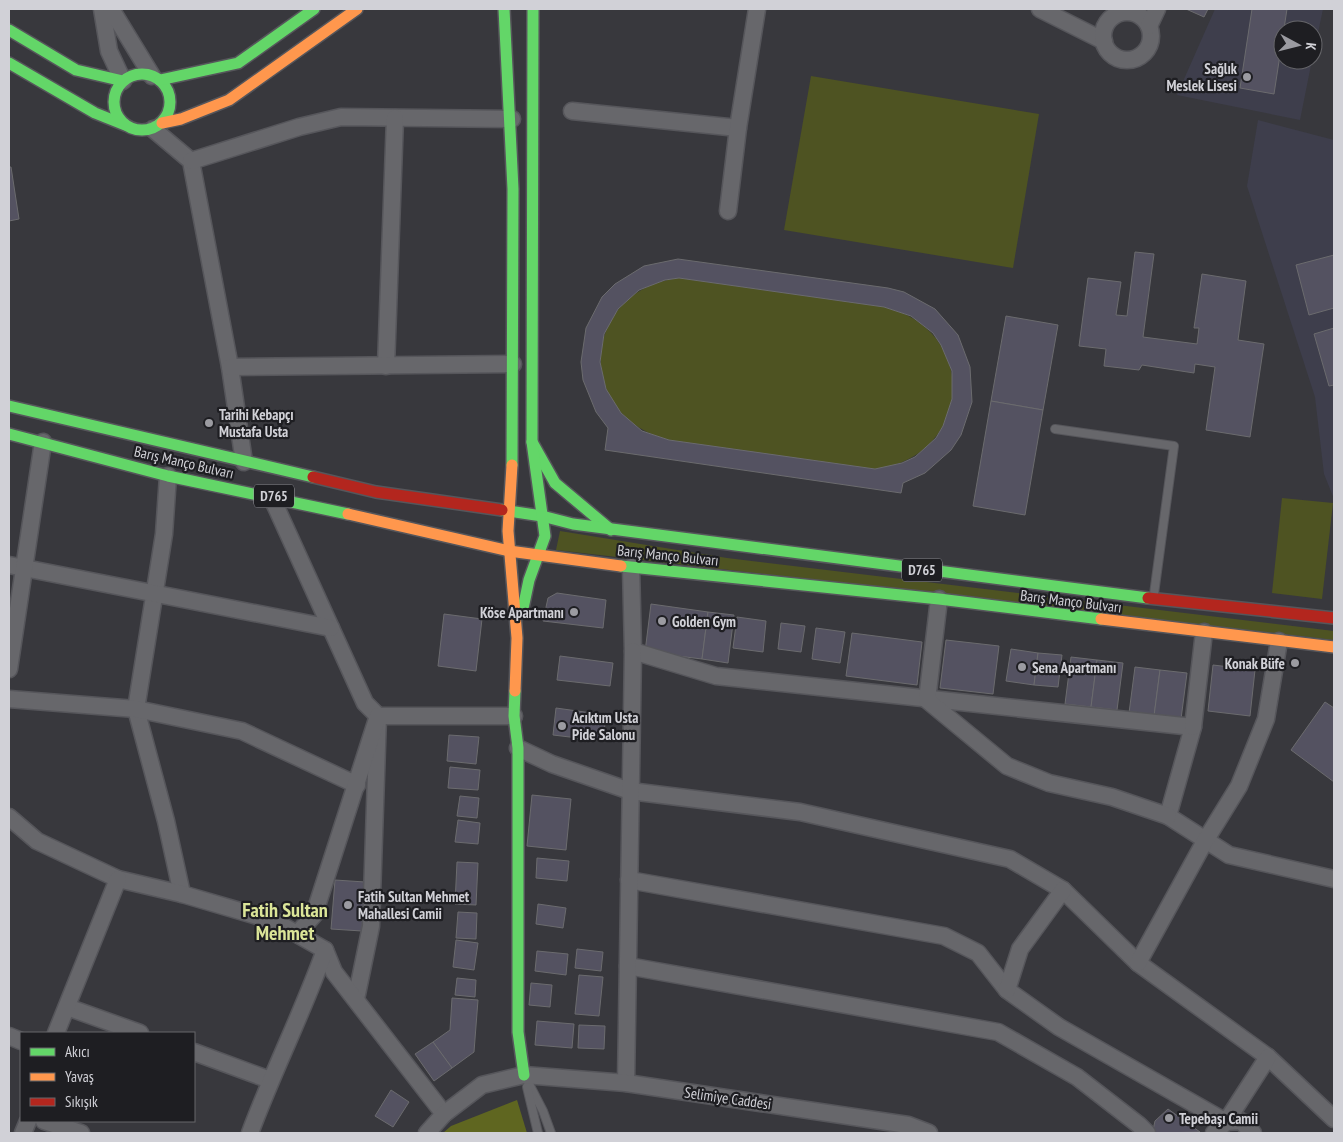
<svg xmlns="http://www.w3.org/2000/svg" width="1343" height="1142" font-family="'PT Sans Narrow',sans-serif">
<style>
.built{fill:#3e3e4c}
.green{fill:#4e5322}
.forest{fill:#5f6620}
.building{fill:#545261;stroke:#6b6b6e;fill-rule:evenodd}
.lines{fill:none;stroke-linecap:round;stroke-linejoin:round}
.lane-casing{stroke:#56565b;stroke-width:10}
.street-casing{stroke:#56565b;stroke-width:19}
.fast-casing{stroke:#56565b;stroke-width:14}
.slow-casing{stroke:#56565b;stroke-width:14}
.jam-casing{stroke:#56565b;stroke-width:14}
.lane{stroke:#67676b;stroke-width:8}
.street{stroke:#67676b;stroke-width:16}
.fast{stroke:#63d668;stroke-width:11}
.slow{stroke:#ff974d;stroke-width:11}
.jam{stroke:#b3261e;stroke-width:11}
.poi-dot{fill:#9b9ba1;stroke:#1e1e22;stroke-width:2}
.labels{text-anchor:middle;dominant-baseline:central;stroke-width:4.5;stroke-linejoin:round;paint-order:stroke}
.shield{fill:#1e1e22;stroke:#9b9ba1;stroke-width:1}
.shield-label{font-size:14px;font-weight:bold;fill:#d1d1d7}
.poi-label{font-size:15px;font-weight:bold;fill:#d1d1d7;stroke:#1e1e22;text-anchor:start}
.street-label{font-size:15px;fill:#d1d1d7;stroke:#1e1e22}
.district-label{font-size:20px;font-weight:bold;fill:#dbe598;stroke:#1e1e22}
</style>
<rect width="100%" height="100%" fill="#38383d"/>
<g class="built">
<path d="M1215 9H1323L1313 57V30H1283V60H1312L1300 120 1177 95Z"/>
<path d="M1258 120 1334 140V499L1324 474 1315 397 1247 186Z"/>
</g>
<g class="green">
<path d="M811 76 1039 114 1013 268 784 230Z"/>
<path d="M679 278 884 307C981 330 973 457 875 469L669 440C573 417 580 290 679 278Z"/>
<path d="M1282 498 1333 503 1322 599 1272 593Z"/>
<path d="M560 531 727 558 1334 631V640L556 550Z"/>
</g>
<path class="forest" d="M517 1100 527 1133H443L451 1126Z"/>
<g class="building">
<path d="M1186 9H1208L1204 17Z"/>
<path d="M1252 9H1287L1274 94 1240 88Z"/>
<path d="M9 167H11L19 219 9 221Z"/>
<path d="M1135 252 1154 254 1143 337 1197 344 1199 328H1194L1202 274 1246 281 1238 340 1264 344 1250 437 1206 430 1215 367 1195 364 1194 373 1142 365 1139 370 1104 366 1106 349 1079 346 1088 278 1121 282 1116 315 1127 316Z"/>
<path d="M1334 255V308L1309 315 1296 265Z"/>
<path d="M678 259 888 288 904 292 935 309 958 335 970 367 972 402 961 435 951 450 925 473 903 483 901 493 605 450 608 428 596 412 583 380 581 362 586 328 602 297 615 284 644 266ZM679 278 884 307 911 316 933 333 941 345 952 371V399L943 426 936 438 915 457 902 463 875 469 669 440 642 431 621 413 606 389 600 362 604 334 618 309 639 290 665 280Z"/>
<path d="M1006 316 1058 325 1043 410 991 401Z"/>
<path d="M1334 328V385L1329 386 1314 334Z"/>
<path d="M991 401 1043 410 1025 515 973 506Z"/>
<path d="M557 593 606 600 603 628 543 621 548 598Z"/>
<path d="M651 604 708 612 702 659 645 652Z"/>
<path d="M708 612 734 615 728 663 702 659Z"/>
<path d="M444 614 482 619 476 671 438 666Z"/>
<path d="M737 617 766 621 763 652 733 648Z"/>
<path d="M781 623 805 626 801 652 778 649Z"/>
<path d="M816 628 845 632 840 663 812 659Z"/>
<path d="M852 633 922 642 917 685 846 676Z"/>
<path d="M946 640 999 646 993 694 940 688Z"/>
<path d="M1011 649 1038 653 1034 685 1006 681Z"/>
<path d="M1038 653 1062 655 1058 687 1034 685Z"/>
<path d="M560 656 613 663 610 686 557 680Z"/>
<path d="M1071 657 1097 660 1091 707 1065 704Z"/>
<path d="M1097 660 1123 663 1117 710 1091 707Z"/>
<path d="M1213 665 1255 670 1250 716 1208 711Z"/>
<path d="M1135 667 1160 670 1154 716 1129 713Z"/>
<path d="M1160 670 1187 673 1181 719 1154 716Z"/>
<path d="M1325 702 1334 708V782L1291 750Z"/>
<path d="M556 708 606 715 603 741 553 735Z"/>
<path d="M449 735 479 737 476 764 447 761Z"/>
<path d="M450 767 480 770 478 790 448 788Z"/>
<path d="M532 795 571 799 566 850 527 846Z"/>
<path d="M460 796 479 798 477 818 457 816Z"/>
<path d="M458 820 480 823 478 844 455 842Z"/>
<path d="M537 858 569 861 567 881 536 878Z"/>
<path d="M457 862 478 863 476 905 455 904Z"/>
<path d="M335 880 365 882 362 931 331 929Z"/>
<path d="M538 904 566 908 563 928 536 924Z"/>
<path d="M458 912 477 913 476 939 456 938Z"/>
<path d="M456 940 478 943 474 970 453 967Z"/>
<path d="M577 949 603 952 601 971 575 968Z"/>
<path d="M537 951 568 954 566 975 535 971Z"/>
<path d="M579 975 603 977 599 1016 575 1014Z"/>
<path d="M457 978 476 980 475 997 455 995Z"/>
<path d="M531 983 552 985 550 1007 529 1005Z"/>
<path d="M452 998 478 1000 474 1052 452 1068 433 1042 450 1030Z"/>
<path d="M537 1021 574 1024 572 1048 535 1045Z"/>
<path d="M579 1025 605 1026 604 1049 578 1048Z"/>
<path d="M433 1042 452 1068 434 1081 415 1054Z"/>
<path d="M391 1090 409 1102 393 1127 375 1116Z"/>
<path d="M1168 1109 1200 1132 1157 1133 1153 1130 1155 1121Z"/>
</g>
<g class="lines">
<defs>
<g id="lane">
<path d="M1055 429 1174 446 1154 594"/>
<path d="M525 1076 543 1111 551 1133"/>
<path d="M527 1087 538 1133"/>
</g>
<g id="street">
<path d="M102 9 109 51 123 81"/>
<path d="M111 9 152 76"/>
<path d="M1040 9 1104 41"/>
<circle cx="1127" cy="36" r="24"/>
<path d="M1149 26 1157 9"/>
<path d="M572 111 738 128"/>
<path d="M153 129 191 161 230 367 244 462"/>
<path d="M191 161 299 127 341 117 512 119"/>
<path d="M728 211 738 128 757 9"/>
<path d="M386 366 395 118"/>
<path d="M230 367 513 364"/>
<path d="M168 476 164 534 136 709 166 821 182 894"/>
<path d="M271 496 365 703 378 716 371 926 356 999"/>
<path d="M9 565 331 628"/>
<path d="M631 567 633 651 716 676 1193 727 1168 816 1229 855 1334 879"/>
<path d="M939 599 927 700 1007 766 1049 783 1112 797 1168 816"/>
<path d="M9 669 43 442"/>
<path d="M9 699 136 709 242 731 357 785"/>
<path d="M1193 727 1204 632"/>
<path d="M518 748 552 764 630 791 800 812 1010 859 1063 890 1138 963 1268 1057 1334 1119"/>
<path d="M9 817 37 841 118 879 182 894 274 921 325 950 334 972 444 1114"/>
<path d="M629 880 944 936 978 953 1007 990 1059 1027 1226 1122 1241 1121 1253 1133"/>
<path d="M297 934 314 915 378 716H514"/>
<path d="M1138 963 1205 841 1239 786 1266 719 1279 641"/>
<path d="M628 966 998 1032 1077 1077 1139 1125 1147 1133"/>
<path d="M1007 990 1020 949 1063 890"/>
<path d="M67 1007 140 1033"/>
<path d="M56 1033 118 879"/>
<path d="M9 1036 21 1041"/>
<path d="M194 1052 270 1080"/>
<path d="M626 1083 633 651"/>
<path d="M44 1121 81 1133"/>
<path d="M23 1133 28 1121"/>
<path d="M250 1133C273 1071 303 1012 325 950"/>
<path d="M427 1133 444 1114 482 1085 524 1075 626 1083 908 1125 929 1133"/>
<path d="M1214 1133 1226 1122 1268 1057"/>
</g>
<g id="fast">
<path d="M504 9 513 189 512 465"/>
<path d="M9 30 76 70 123 81"/>
<path d="M9 63 95 113 125 125"/>
<circle cx="142" cy="102" r="28"/>
<path d="M160 80 238 63 314 9"/>
<path d="M9 406 313 477"/>
<path d="M9 434 168 476 348 514"/>
<path d="M532 442 555 483 611 530"/>
<path d="M502 510 542 516 573 524 1148 598"/>
<path d="M621 566 939 599 1101 619"/>
<path d="M522 613 529 580 545 536 532 442 533 9"/>
<path d="M515 691 514 716 518 748V1032L524 1075"/>
</g>
<g id="slow">
<path d="M162 123 181 119 229 100 357 9"/>
<path d="M512 465 508 531 517 638 515 691"/>
<path d="M348 514 509 551 621 566"/>
<path d="M1101 619 1334 647"/>
</g>
<g id="jam">
<path d="M313 477 376 492 502 510"/>
<path d="M1148 598 1334 618"/>
</g>
</defs>
<use href="#lane" class="lane-casing"/>
<use href="#street" class="street-casing"/>
<use href="#fast" class="fast-casing"/>
<use href="#slow" class="slow-casing"/>
<use href="#jam" class="jam-casing"/>
<use href="#lane" class="lane"/>
<use href="#street" class="street"/>
<use href="#fast" class="fast"/>
<use href="#slow" class="slow"/>
<use href="#jam" class="jam"/>
</g>
<g class="poi-dot">
<circle cx="1247" cy="77" r="5"/>
<circle cx="209" cy="423" r="5"/>
<circle cx="574" cy="612" r="5"/>
<circle cx="662" cy="621" r="5"/>
<circle cx="1295" cy="663" r="5"/>
<circle cx="1022" cy="667" r="5"/>
<circle cx="562" cy="726" r="5"/>
<circle cx="348" cy="905" r="5"/>
<circle cx="1169" cy="1118" r="5"/>
</g>
<g class="labels">
<g class="shield">
<rect x="254" y="484.5" width="40" height="23" rx="4"/>
<rect x="902" y="558.5" width="40" height="23" rx="4"/>
</g>
<g class="shield-label">
<text x="274" y="496">D765</text>
<text x="922" y="570">D765</text>
</g>
<g class="poi-label">
<text x="1237" y="68" text-anchor="end">Sağlık<tspan x="1237" dy="17">Meslek Lisesi</tspan></text>
<text x="219" y="414">Tarihi Kebapçı<tspan x="219" dy="17">Mustafa Usta</tspan></text>
<text x="564" y="612" text-anchor="end">Köse Apartmanı</text>
<text x="672" y="621">Golden Gym</text>
<text x="1285" y="663" text-anchor="end">Konak Büfe</text>
<text x="1032" y="667">Sena Apartmanı</text>
<text x="572" y="717">Acıktım Usta<tspan x="572" dy="17">Pide Salonu</tspan></text>
<text x="358" y="896">Fatih Sultan Mehmet<tspan x="358" dy="17">Mahallesi Camii</tspan></text>
<text x="1179" y="1118">Tepebaşı Camii</text>
</g>
<g class="street-label">
<text transform="translate(184 462) rotate(13)">Barış Manço Bulvarı</text>
<text transform="translate(668 555) rotate(6)">Barış Manço Bulvarı</text>
<text transform="translate(1071 601) rotate(7)">Barış Manço Bulvarı</text>
<text transform="translate(728 1098) rotate(8)">Selimiye Caddesi</text>
</g>
<g class="district-label">
<text x="285" y="910">Fatih Sultan<tspan x="285" dy="23">Mehmet</tspan></text>
</g>
</g>
<rect width="1343" height="1142" fill="none" stroke="#d1d1d7" stroke-width="20"/>
<rect x="20" y="1032" width="175" height="90" fill="#1e1e22" stroke="#66666a"/>
<rect x="30" y="1048" width="25" height="8" fill="#63d668" stroke="#66666a"/>
<text x="65" y="1057" font-size="15" fill="#d1d1d7">Akıcı</text>
<rect x="30" y="1073" width="25" height="8" fill="#ff974d" stroke="#66666a"/>
<text x="65" y="1082" font-size="15" fill="#d1d1d7">Yavaş</text>
<rect x="30" y="1098" width="25" height="8" fill="#b3261e" stroke="#66666a"/>
<text x="65" y="1107" font-size="15" fill="#d1d1d7">Sıkışık</text>
<g transform="translate(1298 45) rotate(97)"><circle r="24" fill="#1e1e22" stroke="#66666a"/>
<path d="M0-4L9 19L0 12L-9 19Z" fill="#9b9ba1"/>
<text y="-8" font-size="14" font-weight="bold" text-anchor="middle" fill="#d1d1d7">K</text>
</g>
</svg>
